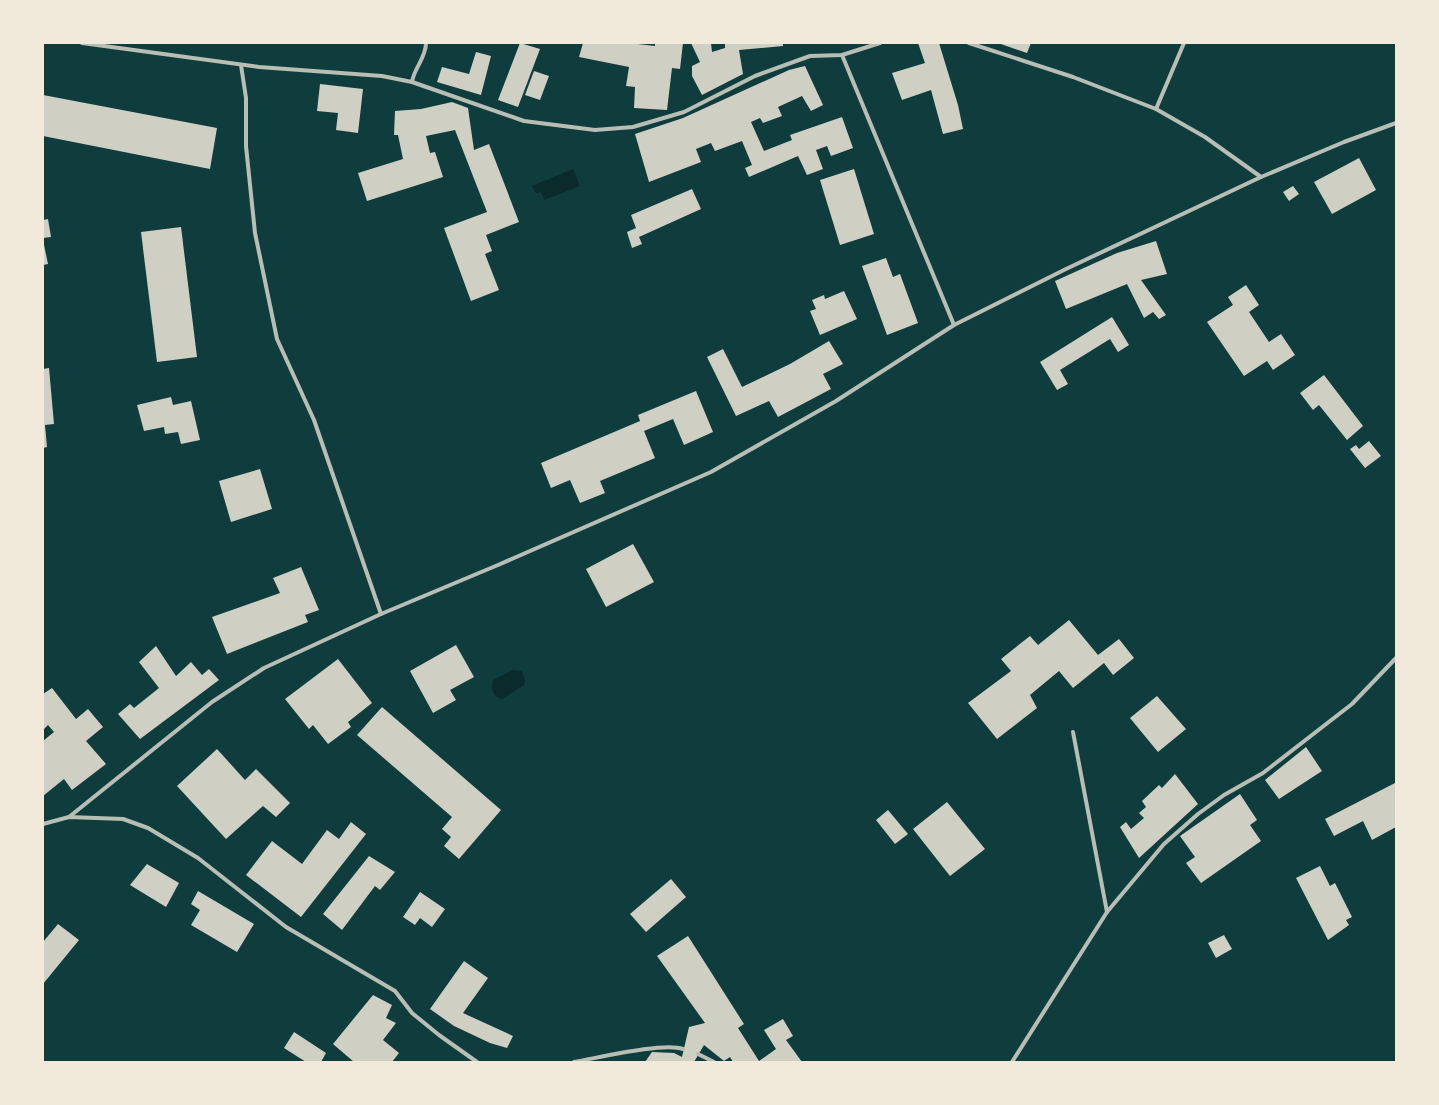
<svg xmlns="http://www.w3.org/2000/svg" width="1439" height="1105" font-family="'Asap Condensed',sans-serif">
<style>
.water{fill:#0a2a2b}
.building{fill:#cfcfc3}
.lines{fill:none;stroke-linecap:round;stroke-linejoin:round}
.minor{stroke:#b8beb3;stroke-width:4}
</style>
<rect width="100%" height="100%" fill="#0f3d3e"/>
<g class="water">
<path d="M573 169 580 186 544 200 541 192 536 193 532 186Z"/>
<path d="M513 670 522 671 525 681 524 685 502 699C493 697 490 688 493 680Z"/>
</g>
<g class="building">
<path d="M520 43 540 49 518 107 498 100Z"/>
<path d="M583 43H629L655 46V43H683L680 69 672 68 667 110 634 108 635 87 626 86 629 67 579 57Z"/>
<path d="M691 43H711L712 52 725 48V43H783V46L739 50 743 74 702 95 692 76V66L700 62Z"/>
<path d="M918 43H939L958 105 963 129 943 134 931 90 902 100 892 73 925 63Z"/>
<path d="M998 43H1031L1027 53Z"/>
<path d="M476 52 491 56 481 95 437 82 442 67 469 74Z"/>
<path d="M805 66 823 105 811 111 802 96 778 107 782 116 763 123 760 118 751 122 764 151 792 140 790 135 842 117 853 148 831 156 827 146 816 150 823 169 807 175 798 156 749 177 745 168 752 165 742 141 715 151 711 143 696 149 701 162 649 182 635 134 683 118 789 70Z"/>
<path d="M534 71 549 76 540 100 525 95Z"/>
<path d="M320 84 363 89 358 133 336 130 338 113 317 111Z"/>
<path d="M43 95 217 128 210 169 43 136Z"/>
<path d="M452 102 468 108 474 150 489 144 519 222 486 235 492 251 485 254 499 290 471 301 444 228 487 212 455 130 426 136 430 153 435 152 443 177 367 201 358 173 403 159 398 135H394L395 111 421 109Z"/>
<path d="M1359 158 1376 190 1332 214 1314 182Z"/>
<path d="M854 169 874 234 840 245 820 180Z"/>
<path d="M1293 186 1299 194 1289 201 1283 192Z"/>
<path d="M692 189 701 209 639 237 642 244 632 248 627 232 636 228 631 215Z"/>
<path d="M48 219 51 237 43 238V220Z"/>
<path d="M181 227 197 357 157 362 141 232Z"/>
<path d="M43 240 48 264 43 265Z"/>
<path d="M1156 241 1167 274 1141 280 1166 315 1159 319 1153 312 1144 318 1127 284 1066 309 1055 281 1117 253Z"/>
<path d="M886 258 893 277 900 274 918 323 887 335 862 266Z"/>
<path d="M1246 285 1259 305 1249 312 1269 342 1281 334 1295 355 1273 370 1267 361 1244 376 1207 322 1233 305 1228 297Z"/>
<path d="M844 291 857 319 820 335 810 311 816 309 812 300 824 295 825 299Z"/>
<path d="M1112 317 1129 345 1118 352 1110 339 1060 370 1068 384 1057 390 1040 362Z"/>
<path d="M829 341 843 364 823 374 831 389 778 417 769 401 736 416 707 357 723 349 742 387 790 364Z"/>
<path d="M49 368 54 424 45 425 47 447 43 448V369Z"/>
<path d="M1324 375 1363 426 1347 440 1319 405 1313 410 1300 393Z"/>
<path d="M696 391 713 432 684 445 673 419 644 431 655 458 600 481 605 493 580 503 570 480 551 488 541 463 640 421 638 415Z"/>
<path d="M171 397 173 405 191 401 200 440 181 444 178 432 165 434 164 427 144 431 137 405Z"/>
<path d="M1369 441 1381 456 1365 468 1350 449 1356 445 1359 449Z"/>
<path d="M260 469 272 509 231 522 219 481Z"/>
<path d="M633 544 654 582 606 607 586 569Z"/>
<path d="M301 567 319 610 305 615 308 622 227 654 212 617 280 593 273 578Z"/>
<path d="M1069 620 1098 655 1119 639 1134 658 1113 675 1104 663 1073 688 1059 671 1030 695 1037 708 997 739 968 703 1011 671 1001 659 1030 636 1038 645Z"/>
<path d="M456 645 474 677 450 690 456 700 433 713 410 671Z"/>
<path d="M156 646 176 676 191 662 202 675 209 669 219 680 140 739 118 714 130 704 134 708 159 688 139 662Z"/>
<path d="M338 659 372 703 348 722 351 727 328 744 313 725 309 729 285 699Z"/>
<path d="M52 688 76 719 88 709 103 727 86 741 106 764 72 790 64 779 43 796V741L54 732 48 725 43 730V694Z"/>
<path d="M1157 696 1186 729 1158 752 1130 718Z"/>
<path d="M382 707 501 810 459 859 444 846 451 837 442 829 452 817 357 735Z"/>
<path d="M1306 747 1322 771 1279 799 1265 780Z"/>
<path d="M217 749 245 780 256 769 290 803 276 817 263 806 226 839 177 786Z"/>
<path d="M1175 774 1198 804 1139 858 1120 827 1126 822 1131 829 1144 818 1139 813 1146 807 1142 801 1159 785 1162 788Z"/>
<path d="M1395 783 1396 827 1372 840 1363 821 1334 836 1325 819Z"/>
<path d="M1240 794 1257 820 1250 825 1261 841 1201 883 1186 863 1195 857 1180 836Z"/>
<path d="M947 802 985 849 950 876 913 829Z"/>
<path d="M888 810 908 834 895 844 876 820Z"/>
<path d="M351 822 366 834 301 917 246 875 272 841 302 864 327 830 339 839Z"/>
<path d="M369 856 395 872 380 890 375 886 342 930 323 914Z"/>
<path d="M147 864 179 883 166 907 130 885Z"/>
<path d="M1320 866 1330 886 1335 883 1352 917 1346 920 1349 925 1328 940 1296 878Z"/>
<path d="M671 879 686 897 646 932 630 914Z"/>
<path d="M198 891 254 924 237 952 191 925 200 910 191 904Z"/>
<path d="M420 892 445 909 432 927 420 918 415 925 403 917Z"/>
<path d="M58 924 79 940 43 984V942Z"/>
<path d="M1224 935 1232 949 1216 958 1208 943Z"/>
<path d="M688 936 744 1024 738 1028 759 1061 776 1049 764 1030 783 1019 793 1036 786 1040 802 1062H733L730 1057 724 1061 704 1045 694 1062H645L652 1052 674 1053 682 1057 689 1027 705 1023 657 956Z"/>
<path d="M464 961 488 978 463 1013 513 1036 507 1048 490 1043 454 1026 430 1009Z"/>
<path d="M373 995 392 1005 386 1018 396 1023 383 1040 399 1053 392 1062H354L333 1044Z"/>
<path d="M294 1032 326 1053 321 1062H306L284 1048Z"/>
</g>
<g class="lines">
<g class="minor">
<path d="M82 43 259 67 382 76 412 82 524 121 595 130 633 127 684 112 755 76 810 56 842 55 880 43"/>
<path d="M969 43 1073 77 1156 109 1205 137 1261 177"/>
<path d="M842 55 954 325"/>
<path d="M241 65 246 98V146L255 233 277 339 314 420 381 614"/>
<path d="M412 82C414 68 426 58 426 43"/>
<path d="M1156 109 1184 43"/>
<path d="M1073 732 1107 912"/>
<path d="M69 817 212 702 264 668 381 614 498 565 711 472 836 401 954 325 1066 269 1261 177 1344 142 1396 123"/>
<path d="M43 824 69 817 123 819 148 828 198 858 286 927 395 991 412 1013 439 1035 477 1062"/>
<path d="M698 1054 714 1062"/>
<path d="M574 1062C598 1058 663 1042 683 1049"/>
<path d="M1012 1062 1107 912 1164 844 1198 814 1224 795 1263 773 1352 704 1396 658"/>
</g>
</g>
<rect width="1439" height="1105" fill="none" stroke="#f1e9da" stroke-width="88"/>
</svg>
